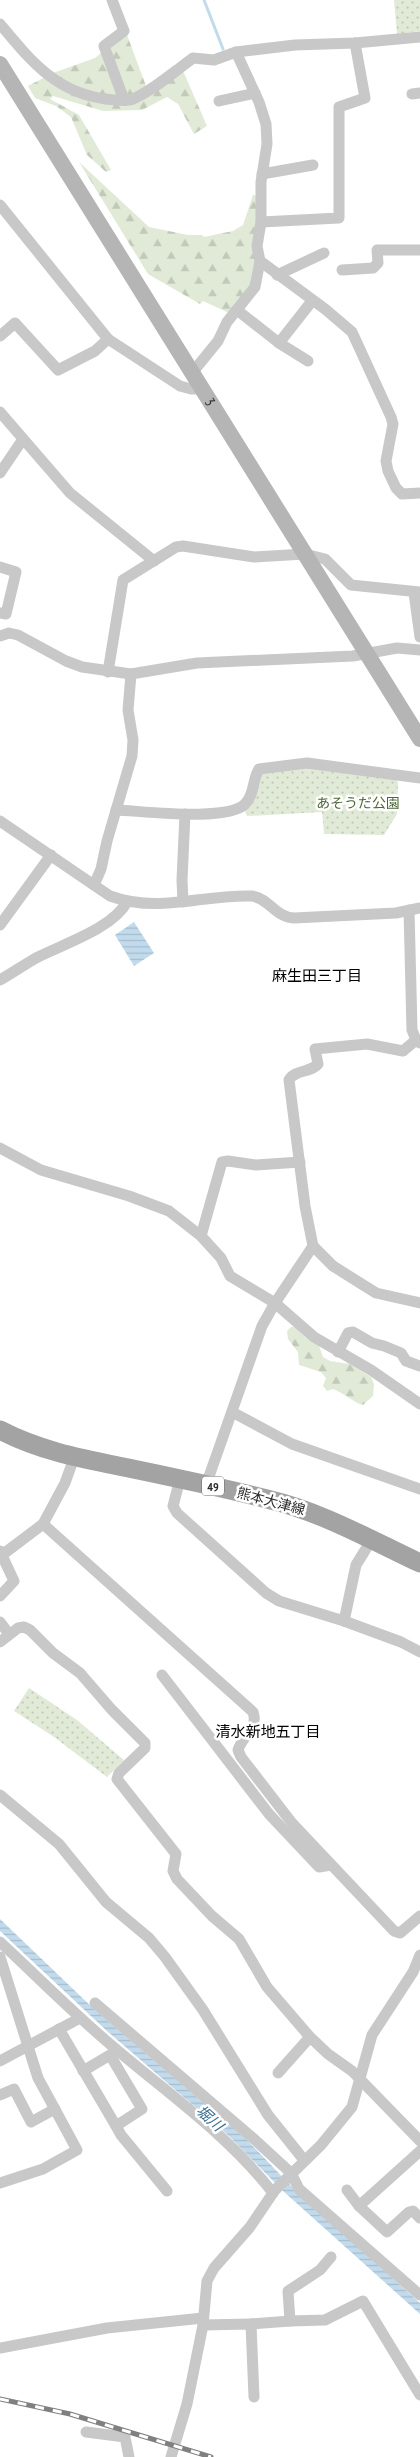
<svg xmlns="http://www.w3.org/2000/svg" width="420" height="2457" font-family="'PT Sans Narrow','Noto Sans JP',sans-serif">
<style>
.forest{fill:url(#forest-firs)}
.park{fill:url(#park-dots)}
.water{fill:url(#water-rules)}
.lines{fill:none;stroke-linecap:round;stroke-linejoin:round}
.stream{stroke:#c2dbec;stroke-width:3}
.street{stroke:#c8c8c8;stroke-width:11}
.secondary{stroke:#b5b5b5;stroke-width:16}
.primary{stroke:#a3a3a3;stroke-width:19}
.rail-casing{stroke:#808080;stroke-width:5}
.rail{stroke:#fff;stroke-width:3;stroke-dasharray:9;stroke-linecap:butt}
.labels{text-anchor:middle;dominant-baseline:central;stroke-width:5;stroke-linejoin:round;paint-order:stroke}
.shield{fill:#fff;stroke:#6b6b6b;stroke-width:1}
.shield-label{font-size:12px;font-weight:bold;fill:#2b2b2b}
.street-label{font-size:14px;fill:#2b2b2b;stroke:#fff}
.park-label{font-size:14px;fill:#4e6837;stroke:#fff}
.neighbourhood-label{font-size:15px;fill:#000;stroke:#fff}
.water-label{font-size:15px;font-style:italic;fill:#376d90;stroke:#fff}
</style>
<defs>
<pattern id="forest-firs" width="22" height="20" patternUnits="userSpaceOnUse" patternTransform="scale(1.25)"><rect width="22" height="20" fill="#e1ead7"/><path d="M5 1l3.5 6h-7zM16 11l3.5 6h-7z" fill="#c1c9b9"/></pattern>
<pattern id="park-dots" width="8" height="8" patternUnits="userSpaceOnUse" patternTransform="scale(1.25)"><rect width="8" height="8" fill="#e1ead7"/><path d="M2 2h.1M6 6h.1" fill="none" stroke="#c1c9b9" stroke-width="1.8" stroke-linecap="round"/></pattern>
<pattern id="water-rules" width="6" height="5" patternUnits="userSpaceOnUse" patternTransform="scale(1.25)"><rect width="6" height="5" fill="#c2dbec"/><path d="M0 2.5h6" fill="none" stroke="#a7bccb"/></pattern>
</defs>
<rect width="100%" height="100%" fill="#fff"/>
<g class="forest">
<path d="M127 35 146 86 174 65 184 73 207 126 194 134 178 104 167 97 142 110 103 111 53 96 50 99 79 115 111 170 106 172 87 155 71 117 56 106 35 98 28 86 53 73 95 58 109 46Z"/>
<path d="M79 162 149 227 188 235H202L204 237 233 231 243 225 253 195 258 196 254 283 229 313 203 301 200 304 148 274Z"/>
<path d="M291 1327H295L306 1338 319 1346 323 1357 330 1361 350 1364 371 1377 374 1384 373 1396 363 1405C354 1403 344 1393 333 1389L327 1391 323 1386 326 1378 321 1372 299 1365 298 1352 288 1339 287 1331Z"/>
</g>
<g class="park">
<path d="M394 0H420V31L397 34Z"/>
<path d="M296 766 394 778 398 782 397 814 384 835 324 834 322 812 247 816 244 809 262 772Z"/>
<path d="M29 1688 77 1720 124 1760 107 1777 54 1737 14 1711Z"/>
</g>
<g class="water">
<path d="M134 922 154 953 134 966 115 935Z"/>
<path d="M0 1919 95 2010 246 2139 291 2186 420 2303V2314L283 2191 230 2137 107 2031 0 1931Z"/>
</g>
<g class="lines">
<path class="stream" d="M204 0 223 49"/>
<g class="street">
<path d="M112 0 124 31 104 46 124 100"/>
<path d="M0 24C30 60 56 93 106 99 114 100 125 102 133 99 155 89 174 72 193 58L214 60 236 52 295 45 355 43 420 37"/>
<path d="M412 94 420 93"/>
<path d="M219 101 255 93"/>
<path d="M262 174 313 165"/>
<path d="M0 205 108 339 180 386 191 389H202"/>
<path d="M261 222 339 218V107L365 98 355 43"/>
<path d="M260 261 325 309 352 332 391 417 393 424 386 461 388 471 396 488 402 494 420 493"/>
<path d="M342 270 373 268 378 263 377 250H420"/>
<path d="M277 275 324 253"/>
<path d="M237 310 279 343 308 361"/>
<path d="M0 336 15 323 58 370 95 351 108 339"/>
<path d="M279 343 312 301"/>
<path d="M192 373 218 341 227 322 255 287 260 261 257 246 261 222V182L267 144 266 124 259 102 236 52"/>
<path d="M0 412 70 493 154 561"/>
<path d="M0 473 23 439"/>
<path d="M0 567 16 572 6 614 0 613"/>
<path d="M414 593 420 637"/>
<path d="M0 636 9 633 18 635 66 661 82 667 131 674 197 663 353 656 397 648 420 650"/>
<path d="M108 672 123 580 176 547 183 546 254 557 305 554 325 559 351 585 420 592"/>
<path d="M116 810C143 811 227 822 245 804 255 794 252 780 259 769L307 763 420 778"/>
<path d="M0 821 110 896C160 914 202 894 252 896 270 899 275 917 294 918L396 913 420 908"/>
<path d="M94 885 101 869 107 841 132 756 133 740 128 710 131 674"/>
<path d="M183 902 182 880 185 814"/>
<path d="M409 910 412 1030 416 1040 420 1043"/>
<path d="M0 925 51 855"/>
<path d="M0 980C12 973 24 965 36 958 63 944 112 929 127 902"/>
<path d="M416 1040 403 1051 367 1044 315 1049 318 1064C311 1073 295 1069 289 1080L305 1206 313 1246 333 1266 376 1293 420 1303"/>
<path d="M0 1148 41 1170 129 1196 169 1211 201 1236"/>
<path d="M300 1162 256 1165 228 1161 222 1162 201 1236 221 1258 230 1276 275 1303 314 1337 371 1370 420 1404"/>
<path d="M338 1352 348 1333 353 1332 372 1343 384 1346 401 1353 406 1361 420 1366"/>
<path d="M232 1412 292 1444 420 1489"/>
<path d="M180 1479 173 1506 177 1513 266 1593 279 1601 344 1621 356 1565 372 1539"/>
<path d="M206 1485 262 1326 275 1303 313 1246"/>
<path d="M43 1524 253 1712C259 1728 242 1736 238 1750L241 1757 292 1823 394 1931 400 1933 420 1916"/>
<path d="M0 1551 14 1581 0 1596"/>
<path d="M2 1553 6 1552 43 1524 65 1483 74 1458"/>
<path d="M344 1621 401 1642 420 1652"/>
<path d="M0 1622 9 1634"/>
<path d="M0 1642 18 1628 24 1627 30 1630 53 1653 80 1673 112 1710 145 1743V1748L119 1773 117 1779 176 1854 173 1871 177 1879 212 1916 239 1939 267 1987 310 2037 328 2054 352 2071 420 2141"/>
<path d="M162 1675 269 1814 319 1867 331 1865"/>
<path d="M0 1795 59 1844 106 1902 149 1938 165 1957 203 2010 268 2115 304 2160"/>
<path d="M0 1942C39 1978 76 2016 117 2050 170 2095 230 2137 273 2193"/>
<path d="M0 1957 38 2078 77 2150 43 2169 0 2183"/>
<path d="M95 2003 254 2139 291 2173 299 2189 420 2295"/>
<path d="M59 2029 116 2126"/>
<path d="M0 2061 80 2018"/>
<path d="M83 2071 110 2055 142 2109 116 2126 121 2135 167 2191"/>
<path d="M278 2073 310 2037"/>
<path d="M0 2095 14 2089 31 2122 55 2109"/>
<path d="M347 2190 359 2206 387 2232 409 2212 413 2211 420 2218"/>
<path d="M359 2206 420 2151"/>
<path d="M290 2321 325 2320 363 2301 420 2395"/>
<path d="M251 2324 290 2321 288 2291 320 2270 331 2257"/>
<path d="M203 2325 251 2324 254 2397"/>
<path d="M0 2348 107 2328 203 2318"/>
<path d="M86 2432 125 2437 129 2457"/>
<path d="M171 2457 187 2404 203 2325 207 2281 214 2268 250 2227 275 2190 321 2145 352 2107 372 2035 413 1972 420 1955"/>
</g>
<path class="secondary" id="s1" d="M0 64 420 739"/>
<path class="primary" d="M0 1430C44 1453 90 1460 138 1470 181 1479 224 1488 267 1499 322 1512 369 1539 420 1563"/>
<defs>
<path id="rail" d="M0 2399 70 2414 211 2457"/>
</defs>
<use href="#rail" class="rail-casing"/>
<use href="#rail" class="rail"/>
</g>
<g class="labels">
<rect class="shield" x="202" y="1476.5" width="22" height="19" rx="4"/>
<g class="shield-label">
<text x="213" y="1486">49</text>
</g>
<g class="street-label">
<text stroke="none"><textPath href="#s1" startOffset="398">3</textPath></text>
<text transform="translate(271 1501) rotate(15)">熊本大津線</text>
</g>
<g class="park-label">
<text x="358" y="803">あそうだ公園</text>
</g>
<g class="neighbourhood-label">
<text x="317" y="975">麻生田三丁目</text>
<text x="268" y="1731">清水新地五丁目</text>
</g>
<g class="water-label">
<text transform="translate(210 2118) rotate(42)">堀川</text>
</g>
</g>
</svg>
